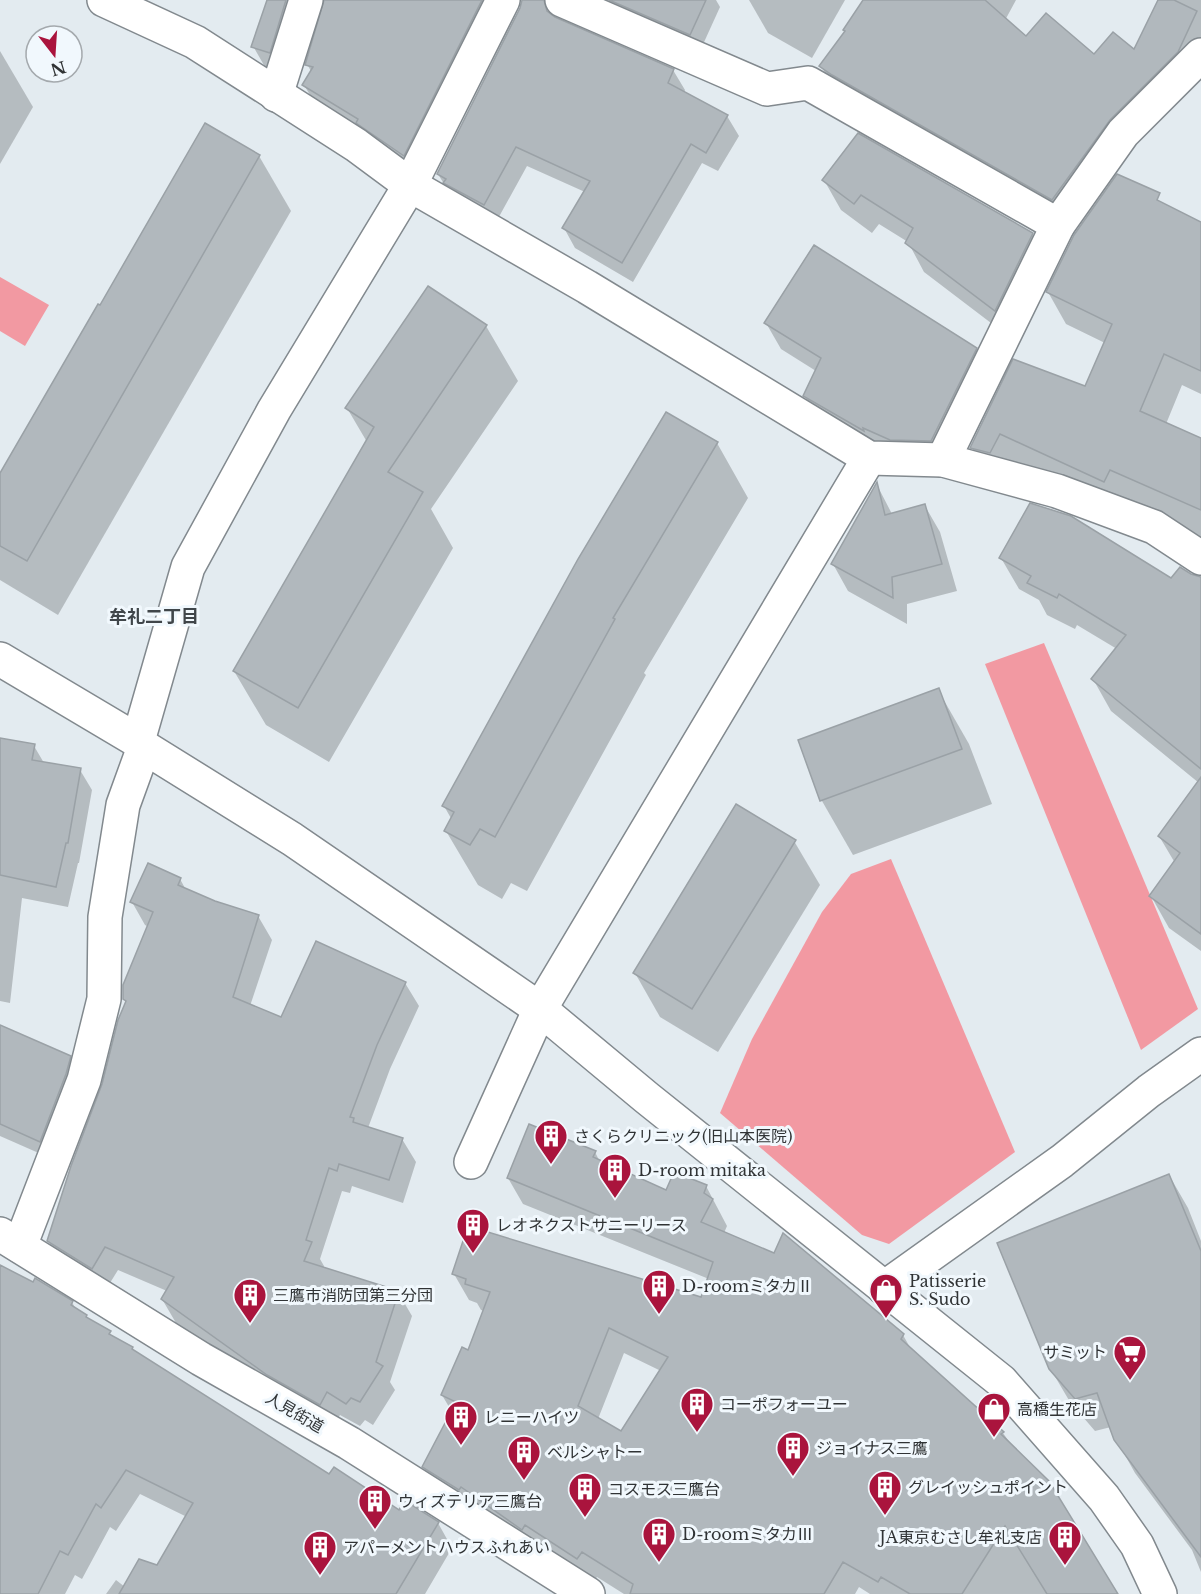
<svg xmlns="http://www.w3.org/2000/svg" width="1201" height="1594" font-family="'Libre Baskerville','Noto Sans JP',serif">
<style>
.green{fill:#f299a2}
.shadow{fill:#0003;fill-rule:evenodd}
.building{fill:#b1b8bd;stroke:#9aa1a6;stroke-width:1.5;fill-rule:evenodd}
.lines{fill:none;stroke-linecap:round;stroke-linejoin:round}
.minor-casing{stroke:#82898e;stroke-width:36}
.tertiary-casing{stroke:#82898e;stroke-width:36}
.secondary-casing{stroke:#82898e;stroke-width:36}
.minor{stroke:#fff;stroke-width:33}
.tertiary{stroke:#fff;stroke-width:33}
.secondary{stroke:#fff;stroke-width:33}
.labels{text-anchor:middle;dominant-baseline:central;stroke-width:6;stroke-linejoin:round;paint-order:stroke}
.poi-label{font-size:16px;fill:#303335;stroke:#f1f8fd;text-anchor:start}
.street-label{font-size:16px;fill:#303335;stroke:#f1f8fd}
.neighbourhood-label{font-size:18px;font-weight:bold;fill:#40464a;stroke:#f1f8fd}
</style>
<rect width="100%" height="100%" fill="#e3ebf0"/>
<g class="green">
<path d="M0 277 49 305 25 346 0 331Z"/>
<path d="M1044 643 1198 1009 1141 1050 985 664Z"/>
<path d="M891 859 1015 1152 889 1244 862 1235 720 1113 752 1039 822 912 851 874Z"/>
</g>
<g class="shadow">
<path d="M269 0H514L415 176 316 105 304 85 312 73 307 64 324 2H315L281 73 265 67 253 46Z"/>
<path d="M601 0H716L720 7 700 51Z"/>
<path d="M749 0H845L812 58 768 33Z"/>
<path d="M865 0H1016L944 133 1094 57 1135 52 1160 0H1201V40L1062 216 831 83 821 66 846 32Z"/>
<path d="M0 51 33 107 0 164Z"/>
<path d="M673 70 685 90 684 93 727 116 739 136 718 171 702 163 633 282 575 248 564 228 585 192 527 166 495 224 450 194 438 174Z"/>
<path d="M259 156 291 211 58 615 0 580V476Z"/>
<path d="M824 180 1032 234 1049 263 1012 339 924 272 908 242 879 224 872 233 841 210Z"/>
<path d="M1134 207 1201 223V394L1182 385 1166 424 1201 441V550L1192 546 1180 524 1128 501 990 479 972 448 1086 388 1105 343 1066 324 1048 292Z"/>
<path d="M429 288 486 326 518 381 431 509 453 548 329 762 266 725 234 671 367 442 347 408Z"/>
<path d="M766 323 976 349 991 375 946 467 906 466 820 422 805 396 816 371 781 349Z"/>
<path d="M717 443 748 498 644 673 646 675 527 891 511 883 502 899 478 885 446 831 452 820 444 806Z"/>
<path d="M877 485 892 514 925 506 940 532 957 591 907 604V624L848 591 833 564Z"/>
<path d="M1001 558 1172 579 1191 575 1201 578V951L1169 928 1151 896 1175 863 1159 836 1199 783 1111 711 1093 679 1117 649 1077 625 1075 629 1047 615 1039 600 1019 589Z"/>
<path d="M938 690 969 744 992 804 853 855 822 801 800 741Z"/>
<path d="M0 740 34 746 44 763 80 770 92 790 79 863H78L68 907 22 898 10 1003 0 1001Z"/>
<path d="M794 841 820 885 718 1052 660 1017 635 973Z"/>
<path d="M180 879 186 890 215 902 258 916 272 940 250 1006 282 1019 405 983 419 1006 390 1069 368 1128 402 1139 416 1162 403 1203 352 1186 350 1193 342 1191 320 1259 324 1266 323 1269 398 1292 412 1316 390 1382 395 1390 373 1425 365 1420 360 1426 340 1415 333 1427 281 1398 176 1323 162 1299 167 1291 118 1270 105 1291 62 1264 48 1241 104 1085 127 1003 124 999 149 927 145 925 132 902Z"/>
<path d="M70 1057 80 1075 50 1158 0 1136V1094Z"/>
<path d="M595 1152 600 1162 667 1192 706 1186 727 1226 724 1233 903 1335 912 1351 1003 1433 1117 1594H870L859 1587 855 1594H624L597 1577 592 1584 439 1493 423 1467 452 1412 442 1395 469 1352 485 1311 481 1310 477 1303 469 1300 454 1274 702 1299 709 1279 523 1204 508 1178ZM624 1353 661 1371 622 1433 598 1419Z"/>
<path d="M1169 1175 1188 1208 1201 1241V1572L1192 1550 1135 1473 1116 1439 1111 1427 1095 1431 1070 1402 1050 1368Z"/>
<path d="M0 1267 72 1302 76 1310 86 1316 89 1321 109 1332 113 1338 132 1348 134 1351 329 1476 400 1512 405 1502 438 1523 452 1548 425 1594H106L116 1580 125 1587 158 1567 187 1517 140 1494 116 1531 110 1527 82 1579 75 1575 65 1594H0Z"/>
</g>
<g class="building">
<path d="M267 0H286L270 53 251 47Z"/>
<path d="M324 0H482L404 156 356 123 358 119 302 85 313 67 305 65Z"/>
<path d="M522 0H544L547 11 555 17 674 69 668 83 728 115 706 153 691 144 622 263 562 228 590 181 516 147 484 205 443 183 446 179 437 174 520 8Z"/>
<path d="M609 0H706L690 35Z"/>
<path d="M863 0H985L1026 36 1046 13 1094 54 1113 32 1134 49 1158 0H1174L1197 11 1178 52 1110 120 1052 200 832 75 819 66 845 31 843 30Z"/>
<path d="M205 123 260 155 27 561 0 546V473L98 304 100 305Z"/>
<path d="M858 133 1033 233 995 311 905 243 913 228 861 195 854 204 822 180Z"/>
<path d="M1117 174 1160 193 1157 200 1201 222V371L1164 354 1140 411 1201 438V510L1110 470 1104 482 1000 434 990 453 970 448 1013 359 1085 386 1112 324 1046 292 1074 235Z"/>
<path d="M814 245 977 348 931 441 890 440 863 428 864 431 803 396 821 358 764 323Z"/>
<path d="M428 286 487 325 388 472 423 492 298 708 233 671 374 427 345 408Z"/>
<path d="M666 412 718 442 613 618 615 619 495 837 480 829 470 845 444 831 454 812 442 806 578 559Z"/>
<path d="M877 482 885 515 925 504 942 564 892 577 893 598 831 564Z"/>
<path d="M1030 503 1071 516 1171 578 1180 567 1191 574 1201 577V769L1091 679 1126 635 1059 594 1057 598 1027 583 1031 576 999 558Z"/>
<path d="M939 688 962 749 820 801 798 740Z"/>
<path d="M0 738 35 744 32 760 81 768 68 843H66L56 887 0 875Z"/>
<path d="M1201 777V934L1149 896 1180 853 1158 836Z"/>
<path d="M736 804 796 840 692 1009 633 973Z"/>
<path d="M148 863 181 878 178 885 215 901 259 915 233 997 281 1017 316 941 406 982 377 1045 350 1117 354 1118 353 1122 403 1138 389 1180 339 1164 337 1171 329 1168 306 1240 312 1242 304 1261 399 1291 376 1362 383 1366 360 1402 351 1398 346 1404 327 1392 320 1405 267 1375 161 1299 174 1277 105 1247 92 1269 47 1241 71 1166 102 1084 118 1020 126 1001 123 999V985L153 912 130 902Z"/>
<path d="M0 1025 71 1056 66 1074 40 1142 0 1124Z"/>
<path d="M529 1124 596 1151 593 1157 666 1190 674 1172 707 1185 704 1193 713 1199 701 1222 774 1253 783 1233 904 1334 901 1339 1004 1432 1001 1434 1049 1481 1118 1594H1047L1005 1526 962 1594H910L881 1577 878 1582 843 1562 824 1594H630L633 1584 582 1552 577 1559 525 1525 522 1530 461 1487 459 1490 422 1467 456 1402 441 1395 462 1347 468 1350 490 1292 465 1284 466 1279 452 1274 468 1226 701 1297 713 1262 507 1178ZM609 1328 668 1357 621 1431 578 1406Z"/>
<path d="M1169 1174 1201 1251V1557L1114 1440 1097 1393 1075 1399 1049 1369 997 1243Z"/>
<path d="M0 1265 33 1282 35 1278 73 1301 71 1305 87 1315 86 1317 111 1331 109 1334 133 1347 132 1349 329 1474 334 1467 399 1510 404 1500 439 1522 396 1594H119L139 1559 157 1565 193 1503 126 1470 101 1508 96 1504 68 1555 60 1551 38 1594H0Z"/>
</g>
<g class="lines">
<defs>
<g id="minor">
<path d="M104 0 195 42 356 145 410 185 587 287 869 458 943 460 1057 491 1154 527 1201 558"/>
<path d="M562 0 767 89 808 83 1058 225"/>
<path d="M276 95 306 0"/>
<path d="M943 460 1058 225 1123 133 1201 55"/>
<path d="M138 741 188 567 274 410 410 185 503 0"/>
<path d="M471 1162 540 1009 869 458"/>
<path d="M20 1246 84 1080 104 999 105 917 123 805 144 747"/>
<path d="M884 1288 1062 1161 1149 1091 1201 1054"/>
</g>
<path id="tertiary" d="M0 659 138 741 144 747 292 839 540 1009 647 1098 1001 1381 1104 1498 1137 1545 1160 1594"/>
<path id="secondary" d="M0 1234 201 1359 349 1443 588 1594"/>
</defs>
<use href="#minor" class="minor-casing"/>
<use href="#tertiary" class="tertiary-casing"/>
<use href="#secondary" class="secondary-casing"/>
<use href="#minor" class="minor"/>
<use href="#tertiary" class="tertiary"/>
<use href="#secondary" class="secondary"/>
</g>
<defs>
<symbol id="building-pin" viewBox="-11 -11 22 30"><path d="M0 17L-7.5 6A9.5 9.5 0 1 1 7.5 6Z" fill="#aa143d" stroke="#f1f8fd"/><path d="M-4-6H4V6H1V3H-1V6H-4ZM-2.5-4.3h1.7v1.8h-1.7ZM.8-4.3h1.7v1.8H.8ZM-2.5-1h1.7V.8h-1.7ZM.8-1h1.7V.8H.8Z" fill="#fff"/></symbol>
<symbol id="shop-pin" viewBox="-11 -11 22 30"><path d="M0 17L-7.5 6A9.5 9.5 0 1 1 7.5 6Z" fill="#aa143d" stroke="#f1f8fd"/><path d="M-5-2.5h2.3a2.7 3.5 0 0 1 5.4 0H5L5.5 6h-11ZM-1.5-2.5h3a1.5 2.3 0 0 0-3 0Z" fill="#fff"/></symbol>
<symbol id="supermarket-pin" viewBox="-11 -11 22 30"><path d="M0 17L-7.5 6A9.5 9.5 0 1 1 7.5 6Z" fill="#aa143d" stroke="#f1f8fd"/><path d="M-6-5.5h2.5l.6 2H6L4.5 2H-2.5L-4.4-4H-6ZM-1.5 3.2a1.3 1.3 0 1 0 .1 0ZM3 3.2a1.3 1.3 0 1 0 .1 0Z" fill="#fff"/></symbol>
</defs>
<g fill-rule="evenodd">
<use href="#building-pin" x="532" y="1117" width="38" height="52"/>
<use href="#building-pin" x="596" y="1151" width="38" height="52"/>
<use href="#building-pin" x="454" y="1206" width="38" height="52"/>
<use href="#building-pin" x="640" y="1267" width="38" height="52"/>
<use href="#shop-pin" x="867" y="1271" width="38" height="52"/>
<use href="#building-pin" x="231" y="1276" width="38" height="52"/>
<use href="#supermarket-pin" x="1111" y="1333" width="38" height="52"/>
<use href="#building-pin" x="678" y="1385" width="38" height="52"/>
<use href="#shop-pin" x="975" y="1390" width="38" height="52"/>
<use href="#building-pin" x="442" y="1398" width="38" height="52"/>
<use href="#building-pin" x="774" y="1429" width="38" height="52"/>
<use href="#building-pin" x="505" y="1433" width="38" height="52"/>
<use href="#building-pin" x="866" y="1468" width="38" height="52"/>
<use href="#building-pin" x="566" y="1470" width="38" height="52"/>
<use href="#building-pin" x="356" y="1482" width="38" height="52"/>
<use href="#building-pin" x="640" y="1515" width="38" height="52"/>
<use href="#building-pin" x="1046" y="1518" width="38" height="52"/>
<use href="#building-pin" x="301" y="1528" width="38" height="52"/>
</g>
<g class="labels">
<g class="poi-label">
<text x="574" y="1136">さくらクリニック(旧山本医院)</text>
<text x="638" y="1170">D-room mitaka</text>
<text x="496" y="1225">レオネクストサニーリース</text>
<text x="909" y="1281">Patisserie<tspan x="909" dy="18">S. Sudo</tspan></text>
<text x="682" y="1286">D-roomミタカⅡ</text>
<text x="273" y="1295">三鷹市消防団第三分団</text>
<text x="1107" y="1352" text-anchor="end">サミット</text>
<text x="720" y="1404">コーポフォーユー</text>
<text x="1017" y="1409">高橋生花店</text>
<text x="484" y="1417">レニーハイツ</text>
<text x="816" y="1448">ジョイナス三鷹</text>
<text x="547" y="1452">ベルシャトー</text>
<text x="908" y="1487">グレイッシュポイント</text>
<text x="608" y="1489">コスモス三鷹台</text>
<text x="398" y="1501">ウィズテリア三鷹台</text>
<text x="682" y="1534">D-roomミタカⅢ</text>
<text x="1042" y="1537" text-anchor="end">JA東京むさし牟礼支店</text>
<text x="343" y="1547">アパーメントハウスふれあい</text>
</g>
<g class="street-label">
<text transform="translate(295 1412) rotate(30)">人見街道</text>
</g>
<g class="neighbourhood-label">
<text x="154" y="617">牟礼二丁目</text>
</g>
</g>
<g transform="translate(54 54) rotate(163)"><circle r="28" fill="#f1f8fd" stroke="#a4a9ad" stroke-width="1.5"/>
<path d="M0-4.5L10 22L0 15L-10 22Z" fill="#aa143d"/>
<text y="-9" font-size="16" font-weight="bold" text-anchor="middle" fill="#303335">N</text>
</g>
</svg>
